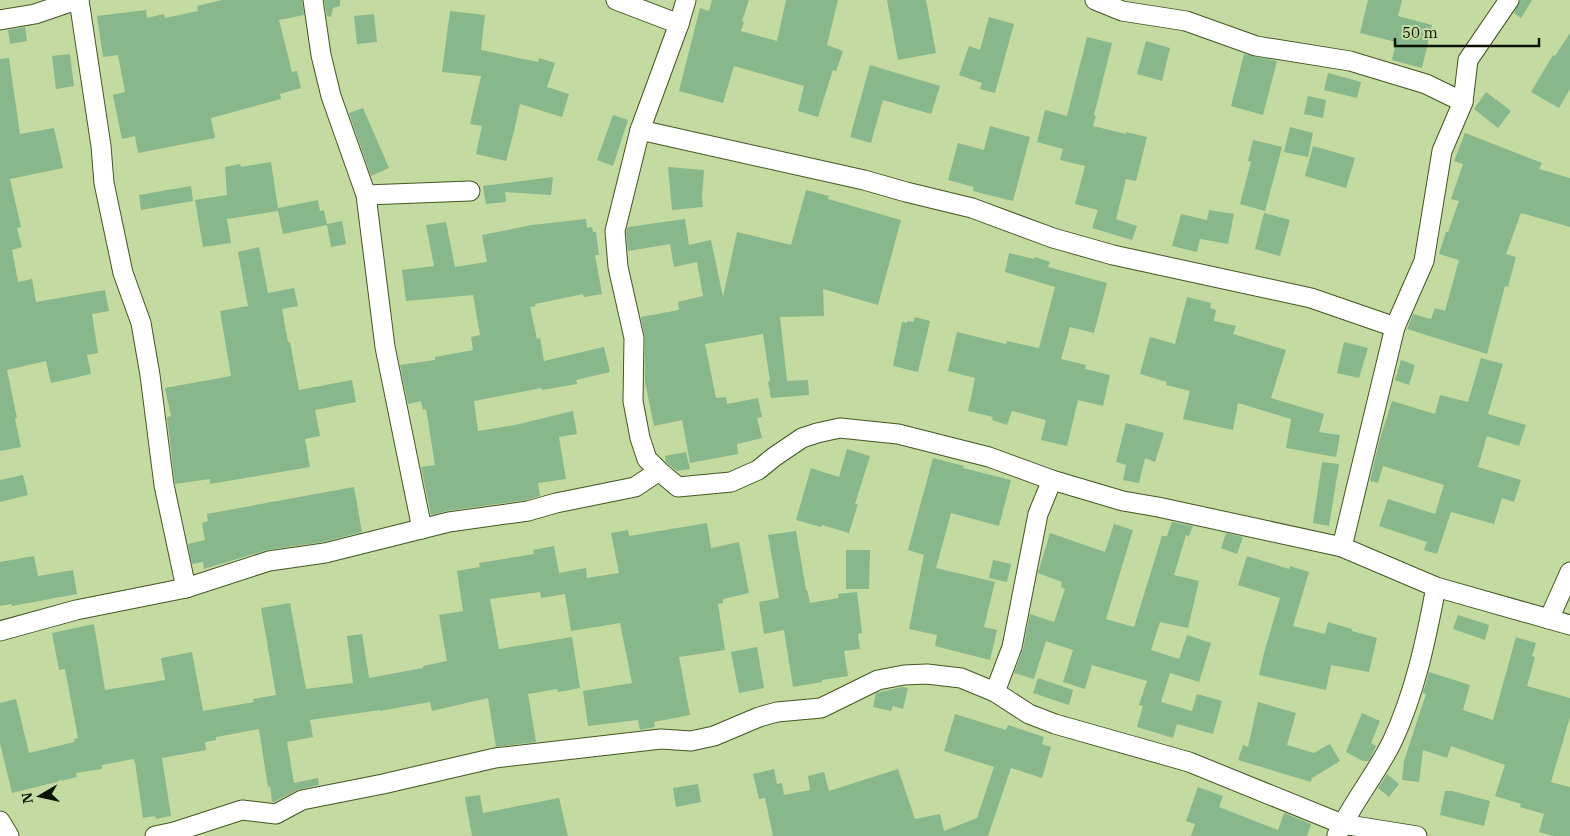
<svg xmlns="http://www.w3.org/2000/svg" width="1570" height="836" font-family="'IBM Plex Serif',serif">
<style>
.building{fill:#87b78a}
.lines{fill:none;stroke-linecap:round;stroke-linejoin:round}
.minor-casing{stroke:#435620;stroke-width:21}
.minor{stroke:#fff;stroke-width:19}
</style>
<rect width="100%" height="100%" fill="#c3dba1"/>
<g class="building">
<path d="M222 0H302L304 15 279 20 292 72 297 71 301 88 280 94 281 99 211 118 215 138 138 153 135 136 122 139 113 95 125 92 118 55 103 57 97 16 146 10 147 18 164 14 165 18 198 11 197 6Z"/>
<path d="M324 0H340V6L333 8 331 17 327 16Z"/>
<path d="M712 0H749L742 21 744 22 741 31 777 41 786 0H838L827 45 843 51 836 71 833 70 818 117 798 111 804 86 734 66 723 103 679 91 700 8 709 11Z"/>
<path d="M887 0H926L936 53 898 60Z"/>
<path d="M1368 0H1402L1398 16 1432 25 1422 68 1392 60 1396 42 1360 33Z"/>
<path d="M1520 0H1532L1521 18 1514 13Z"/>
<path d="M450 11 485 15 481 50 538 62 539 58 555 63 547 87 569 94 562 117 520 104 514 131 506 161 476 154 482 126 470 124 481 76 442 72Z"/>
<path d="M374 14 377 42 357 44 354 16Z"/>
<path d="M989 17 1014 24 995 93 980 89 982 83 959 75 969 46 980 50Z"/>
<path d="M25 27 27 41 10 44 8 30Z"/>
<path d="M1570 33V89L1559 108 1531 92 1553 55 1555 56Z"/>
<path d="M1087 37 1112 43 1094 115 1096 116 1093 126 1126 134V132L1147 137 1136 181 1126 179 1116 219 1137 226 1132 240 1092 228 1098 210 1075 204 1085 166 1060 160 1063 149 1037 142 1045 110 1067 116Z"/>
<path d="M1146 41 1170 48 1162 81 1137 74Z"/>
<path d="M70 54 74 86 56 89 52 56Z"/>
<path d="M1244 54 1277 61 1263 115 1231 106Z"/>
<path d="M9 58 20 134 54 128 63 168 10 179 21 227 17 228 22 247 12 250 18 282 32 279 36 302 105 290 109 311 92 314 98 353 87 355 91 374 51 383 46 361 7 370 17 418 15 419 21 447 0 451V59Z"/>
<path d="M870 65 940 86 931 114 883 100 871 143 850 137Z"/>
<path d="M1328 73 1361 82 1357 98 1324 90Z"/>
<path d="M1486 92 1511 111 1498 128 1474 109Z"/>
<path d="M1308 96 1326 100 1323 118 1304 114Z"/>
<path d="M363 108 389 168 371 176 349 113Z"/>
<path d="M613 115 628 120 613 166 597 160Z"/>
<path d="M990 126 1030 137 1013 201 973 191 974 187 948 180 958 143 984 150Z"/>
<path d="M1290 127 1313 133 1308 157 1284 152Z"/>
<path d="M1465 133 1542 163 1539 169 1570 178V227L1521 213 1506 254 1516 257 1508 287 1505 286 1487 354 1407 329 1413 314 1431 319 1435 308 1445 311 1459 260 1439 254 1446 232H1448L1459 201 1451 199 1463 164 1454 161Z"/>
<path d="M1253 140 1282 147 1265 211 1240 204 1251 162 1248 161Z"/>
<path d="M1313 146 1355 158 1346 188 1305 176Z"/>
<path d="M271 162 278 208 318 200 320 211 324 210 327 224 342 221 346 244 331 247 327 225 283 234 278 211 227 219 231 243 203 247 195 200 227 195 225 167 240 164 241 167Z"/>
<path d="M668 167 704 170 702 197 703 207 672 210Z"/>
<path d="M553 177 551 195 505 192 506 202 486 204 483 186Z"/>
<path d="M191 186 193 201 141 210 139 195Z"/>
<path d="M806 190 829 196 828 199 901 220 878 305 823 289 824 316 780 317 787 381 808 380 809 395 771 398 768 382 770 381 763 334 705 344 716 398 726 397 727 404 758 398 762 417 757 418 762 438 737 444 738 454 690 463 682 420 654 426 645 382V338L641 317 679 310 678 302 703 296 697 262 674 267 670 244 628 251 626 232 628 227 685 219 689 245 711 240 723 297 737 232 791 245Z"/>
<path d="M1209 210 1234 214 1228 244 1200 239 1197 252 1172 246 1181 214 1207 220Z"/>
<path d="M1264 213 1290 220 1280 256 1255 249Z"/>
<path d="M586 219 587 228 592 227 593 232H596L599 255H595L602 294 584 297 583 294 535 304 536 306 530 307 537 339 540 338 544 361 604 347 610 372 576 380 577 384 542 390 541 388 474 401 478 431 515 425 573 411 577 434 559 437 566 479 538 483 540 496 526 500 447 511 431 515 421 467 435 465 426 409 423 410 421 401 408 404 400 365 435 360V357L473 350 471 337 480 335 473 295 406 301 402 270 434 266 426 225 446 222 455 267 487 262 482 235 532 225Z"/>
<path d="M259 247 268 293 294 288 298 306 282 309 288 342H290L299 390 352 380 356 402 315 410 320 436 305 439 310 467 210 484V479L175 484 167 417 171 416 165 388 231 376 220 311 248 306 238 252Z"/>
<path d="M1009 253 1034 259 1035 257 1050 262 1048 267 1107 283 1094 333 1070 327 1061 359 1086 365 1085 369 1110 375 1103 406 1078 400 1067 446 1041 440 1046 420 1012 411 1007 425 992 420 993 417 968 411 975 378 948 371 957 332 1006 344 1007 341 1039 348 1055 287 1005 272Z"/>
<path d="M1187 297 1211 303 1210 308 1216 310 1214 321 1236 326 1233 334 1286 350 1271 398 1324 414 1319 432 1340 435 1336 457 1286 448 1291 419 1238 403 1233 430 1183 419 1190 391 1166 385 1167 382 1140 374 1150 337 1175 344Z"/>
<path d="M915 317 930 321 918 372 893 366 902 322 907 323V321L913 322Z"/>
<path d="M1344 342 1368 348 1359 378 1337 373Z"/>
<path d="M1481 358 1503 364 1488 414 1526 425 1519 446 1487 436 1478 467 1521 480 1514 502 1502 498 1494 524 1451 512 1437 554 1424 550 1427 542 1379 526 1388 499 1435 514 1444 485 1383 466 1378 483 1370 481 1379 442 1392 401 1435 414 1440 395 1468 402Z"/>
<path d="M1401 360 1415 365 1409 385 1395 380Z"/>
<path d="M1126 423 1164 433 1155 462 1145 458 1139 483 1123 480 1126 465 1116 462Z"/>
<path d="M847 449 870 456 855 504H858L849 533 822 525 821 527 796 520 811 468 839 477Z"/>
<path d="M686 452 690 469 677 471 666 462 665 456Z"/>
<path d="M933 458 964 466 963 468 1011 480 999 526 951 513 936 568 995 582 984 627 997 630 990 660 935 646 937 635 909 629 924 555 908 550Z"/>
<path d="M1322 462 1339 464 1329 526 1313 523Z"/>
<path d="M23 475 28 495 0 502V480Z"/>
<path d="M354 487 362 532 323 542 267 550 204 569 203 562 192 564 188 544 205 540 202 523 208 521 207 514Z"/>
<path d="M1172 522 1193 526 1189 536 1186 535 1174 575 1199 581 1188 628 1160 622 1151 650 1179 659 1187 635 1211 643 1199 682 1170 673 1161 702 1192 711 1197 694 1222 701 1213 734 1177 724 1173 738 1137 727 1143 706 1139 705 1147 681 1092 665 1085 689 1063 682 1073 650 1046 641 1034 679 1014 673 1023 649 1030 614 1054 622 1065 589 1061 587 1062 582 1038 573 1050 533 1105 552 1114 524 1133 530 1106 619 1134 627 1162 536H1167Z"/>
<path d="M707 523 711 548 739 542 749 593 723 599V603L718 604 725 650 679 657 690 715 654 722 655 727 640 730 638 720 588 726 583 691 632 683 620 623 571 631 565 594 541 598 540 592 490 599 499 649 572 637 580 688 558 692 557 689 528 694 536 742 496 747 488 698 432 711 430 702 380 711V710L310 720 313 737 287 742 294 783 318 778 319 785 297 790 274 802H272L270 786 268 787 259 729 216 737V740L205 742 206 750 162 758 171 816 156 819 155 816 143 818 135 762 133 759 102 765V769L76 773 77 777 12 793 0 743V703L16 699 29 753 74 742V739L78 738 65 669 59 670 52 633 94 624 105 690 165 680 161 658 192 652 203 711 254 702 253 699 276 695 261 608 290 603 306 689 353 683 347 636 362 634 369 678 423 668V666L447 661 439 615 463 611 457 571 480 567 479 563 534 554 533 550 554 546 559 573 586 568 587 578 619 573 611 533 628 530 629 536Z"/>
<path d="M796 531 806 590H807L810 603 839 598 838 594 857 592 862 633 858 634 860 649 844 651 848 676 822 680V682L793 687 784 630 764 634 759 602 779 598 768 535Z"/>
<path d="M1226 533 1243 537 1237 554 1221 548Z"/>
<path d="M846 550H870L869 589H846Z"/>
<path d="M34 556 38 576 73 570 77 594 12 606 11 604 0 606V562Z"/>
<path d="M1247 556 1289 569 1290 566 1309 572 1293 626 1325 634 1328 622 1352 629V631L1377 638 1369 672 1331 665 1326 690 1259 675 1264 653 1280 598 1238 585Z"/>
<path d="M993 560 1011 564 1007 582 989 578Z"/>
<path d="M1458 615 1489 625 1485 640 1453 629Z"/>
<path d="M1516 637 1536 643 1532 656 1535 657 1527 686 1570 698V717L1551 782 1570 787V836H1554L1539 832 1544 814 1520 807 1521 804 1495 796 1505 765 1451 746 1447 758 1423 750 1419 782 1402 780 1404 761 1426 694 1423 693 1429 672 1470 685 1463 710 1493 720Z"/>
<path d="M757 647 764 688 739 693 731 652Z"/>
<path d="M1038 678 1073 690 1069 705 1033 693Z"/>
<path d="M902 687 908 688 903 709 893 706 891 711 873 707 876 693Z"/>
<path d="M1258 702 1296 713 1287 745 1314 753 1330 744 1340 761 1312 778 1311 782 1238 760 1243 745 1248 747Z"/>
<path d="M1362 713 1380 721 1371 743 1376 746 1369 761H1363L1346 752Z"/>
<path d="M955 714 1006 730 1008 725 1044 737 1042 744 1051 747 1042 778 1011 768 988 836H773L765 798 759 799 753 774 774 769 777 784 782 783 784 795 810 790 808 776 824 772 829 791 898 769 915 819 940 814 944 831 977 818 994 767 944 751Z"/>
<path d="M1387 774 1399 784 1389 797 1378 788Z"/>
<path d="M698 784 701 802 676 807 673 788Z"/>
<path d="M1198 787 1223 796 1219 807 1278 830 1284 813 1311 824 1307 836H1191L1195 824 1186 821Z"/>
<path d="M1445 791H1452L1490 801 1484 826 1440 815Z"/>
<path d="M480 795 483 813 559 798 568 836H472L465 797Z"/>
</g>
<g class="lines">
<defs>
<g id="minor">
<path d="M79 0 101 146 104 183 123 273 141 323 150 375 164 485 186 588"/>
<path d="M313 0 321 55 331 96 366 195 385 347 422 529"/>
<path d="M616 0 679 24"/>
<path d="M686 0 679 24 640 130 615 231 618 267 634 338 633 401 640 438 647 459 659 471 678 487 731 482 758 470 774 457 802 438 817 433 840 428 898 434 989 457 1052 480 1123 501 1158 507 1342 547 1436 587 1570 625"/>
<path d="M1095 0 1122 11 1186 21 1256 46 1350 61 1426 84 1463 102"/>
<path d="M0 20 35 14 76 0"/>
<path d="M640 130 864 180 906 192 972 208 1053 238 1113 255 1311 298 1395 327 1342 547"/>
<path d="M366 195 470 191"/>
<path d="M1395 327 1424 261 1442 151 1463 102 1468 60 1509 0"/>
<path d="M1549 619 1570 572"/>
<path d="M0 631 76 610 186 588 269 561 325 553 449 522 528 511 556 503 635 487 659 471"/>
<path d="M995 692 1012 647 1038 514 1052 480"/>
<path d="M0 821 9 836"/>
<path d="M1337 835C1353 802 1376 774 1392 742 1415 693 1426 640 1436 587"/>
<path d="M155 836 174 832 242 810 276 814 302 800 383 784 495 758 661 739 691 741 714 736 759 717 777 712 821 708 878 680 904 675 927 674 961 678 995 692 1029 714 1055 724 1189 762 1342 824 1417 836"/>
</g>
</defs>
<use href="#minor" class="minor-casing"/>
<use href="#minor" class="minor"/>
</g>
<g transform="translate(40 796) rotate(261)" stroke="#c3dba1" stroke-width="4" paint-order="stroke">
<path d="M0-4L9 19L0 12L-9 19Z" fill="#0b1201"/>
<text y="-8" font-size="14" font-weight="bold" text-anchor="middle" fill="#0b1201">N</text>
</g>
<path d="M1395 38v8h144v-8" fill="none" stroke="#0b1201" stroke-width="2.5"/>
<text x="1402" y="38" font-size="15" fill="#0b1201" stroke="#c3dba1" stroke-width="4" paint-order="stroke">50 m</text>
</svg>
